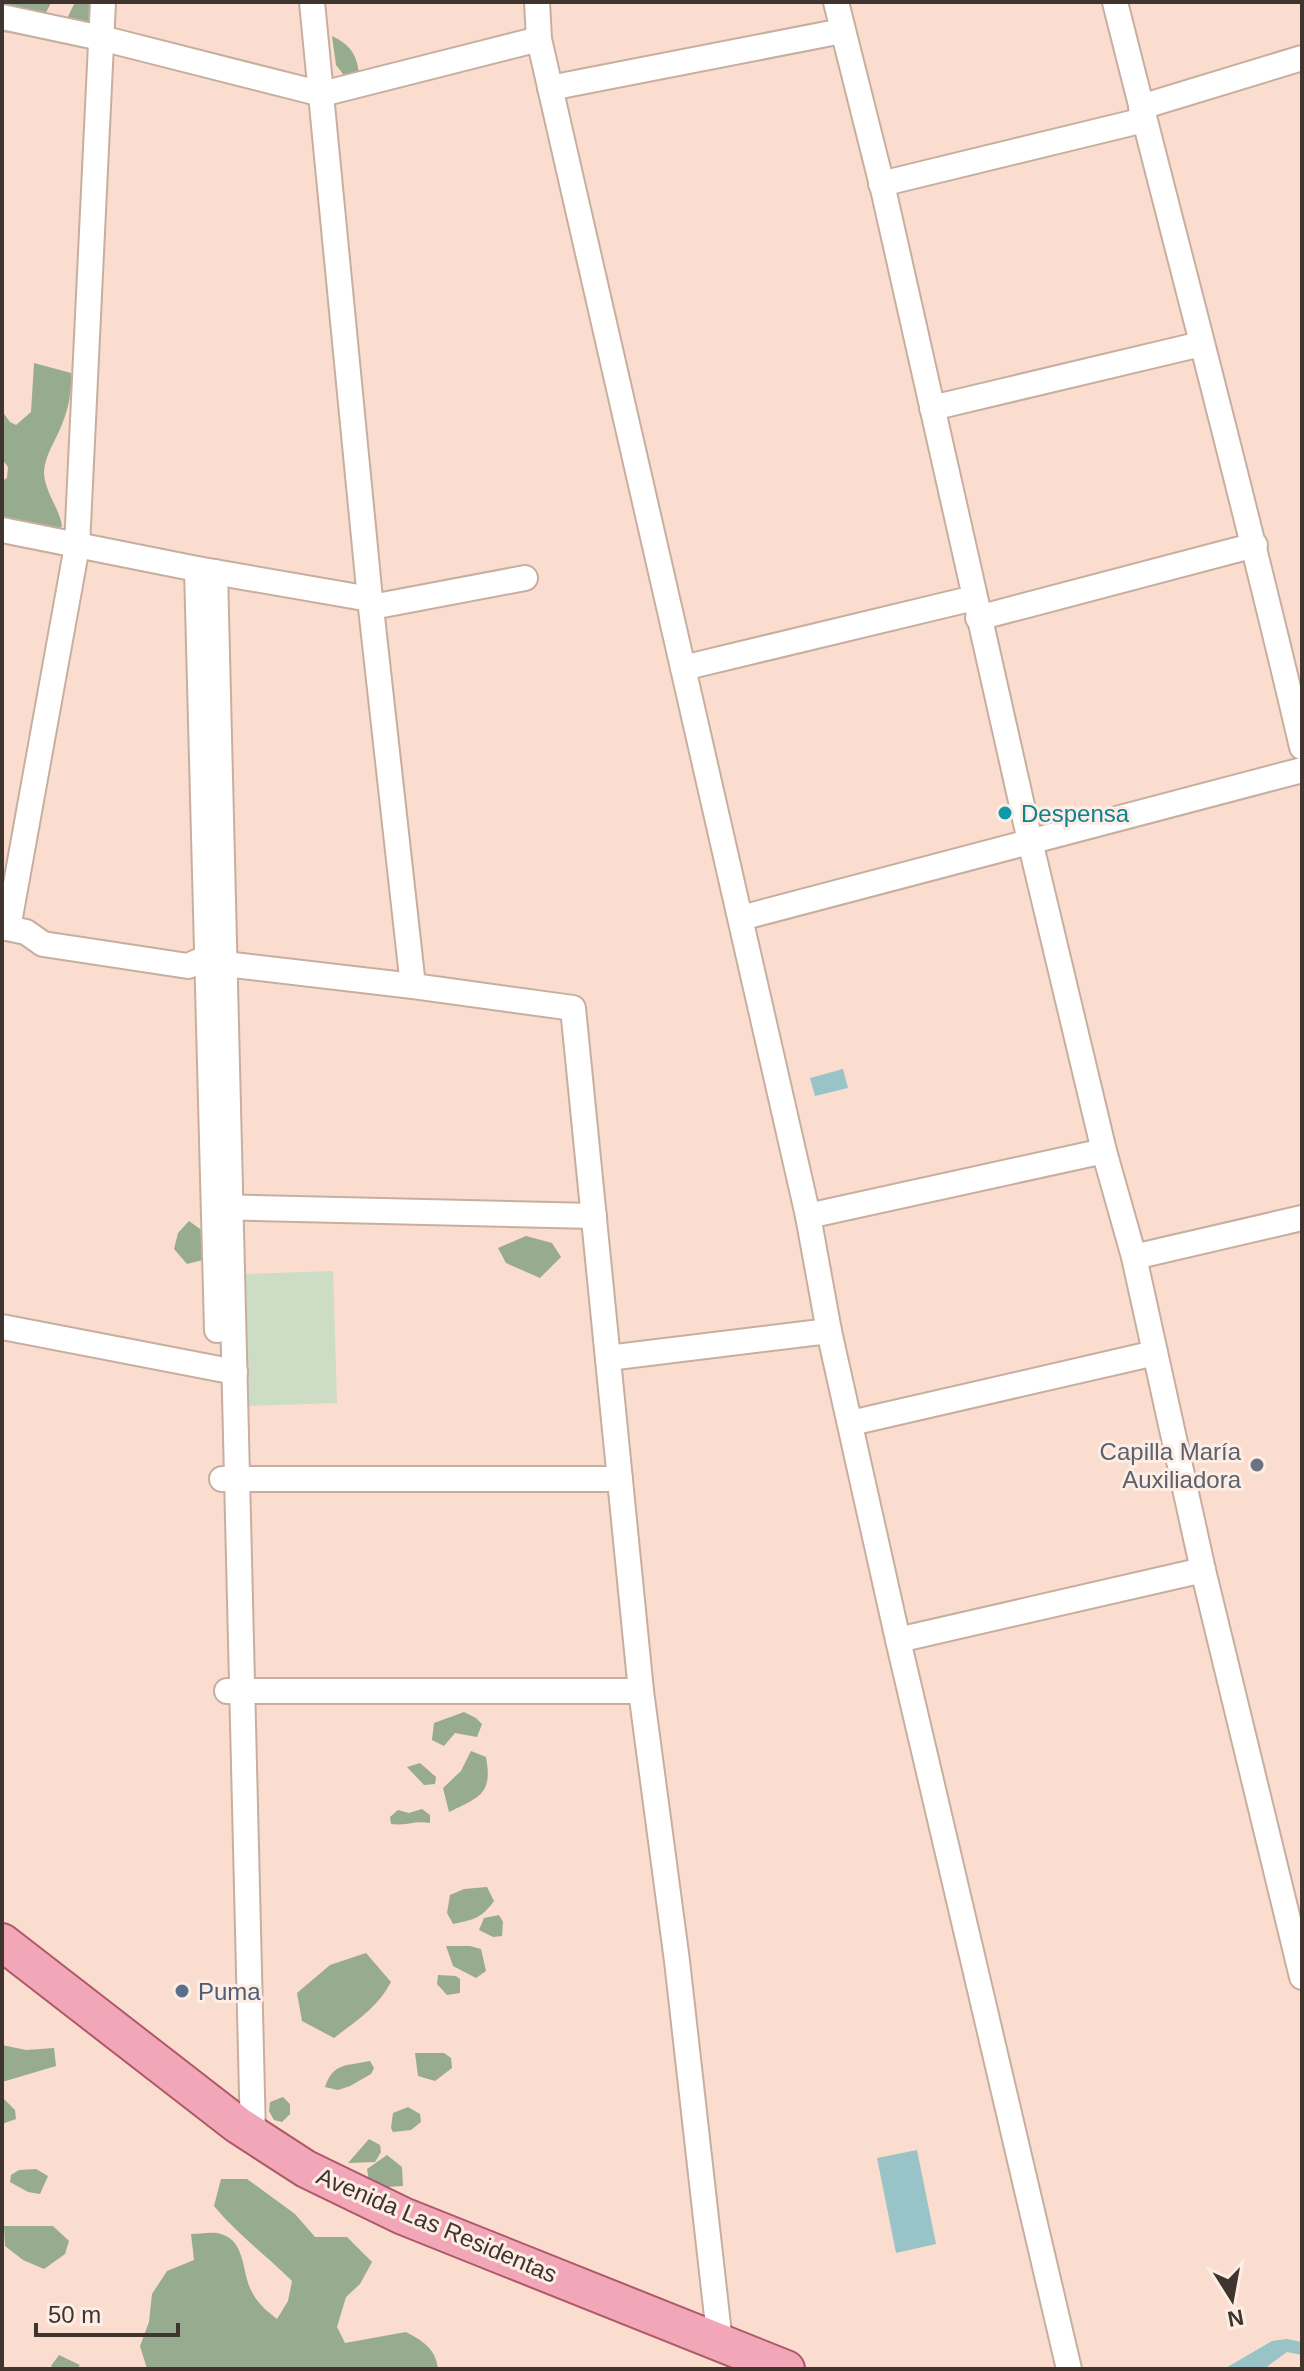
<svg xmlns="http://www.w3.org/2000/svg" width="1304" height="2371" font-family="Helvetica,sans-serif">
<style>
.green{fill:#ccdcc5}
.forest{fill:#97ab8f}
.water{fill:#99c4c7}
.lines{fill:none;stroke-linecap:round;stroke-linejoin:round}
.street-casing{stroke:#c8ae9e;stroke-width:28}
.primary-casing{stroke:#ae5869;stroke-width:40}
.street{stroke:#fff;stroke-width:24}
.primary{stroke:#f2a7b8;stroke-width:36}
.culture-dot{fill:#0f9aa8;stroke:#feede4;stroke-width:3}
.worship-dot{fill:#6b7280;stroke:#feede4;stroke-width:3}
.service-dot{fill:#5c6f8a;stroke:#feede4;stroke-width:3}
.labels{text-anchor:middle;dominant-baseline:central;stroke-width:6;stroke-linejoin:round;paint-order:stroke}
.culture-label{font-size:24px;fill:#0d838f;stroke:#feede4;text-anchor:start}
.worship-label{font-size:24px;fill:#5b616d;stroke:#feede4;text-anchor:end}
.service-label{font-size:24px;fill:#4e5e75;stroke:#feede4;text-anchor:start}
.street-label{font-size:24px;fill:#3f342e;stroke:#feede4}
</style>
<rect width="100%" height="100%" fill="#faddce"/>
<path class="green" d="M333 1271 337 1403 247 1406 244 1274Z"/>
<g class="forest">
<path d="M8 2H50V5L34 35 2 32V17Z"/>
<path d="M75 2H101L93 29H62Z"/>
<path d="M332 36C350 45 356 53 359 73L350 83 336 65Z"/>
<path d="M34 363 71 373C72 393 68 411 60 429 54 443 45 456 44 472 44 491 59 507 62 526L57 532 2 527V481L7 478 8 467 2 459V411L10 422 16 425 31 412Z"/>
<path d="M189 1221 211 1237 207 1259 187 1264 174 1249 178 1233Z"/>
<path d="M526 1236 552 1243 561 1257 540 1278 506 1263 498 1248Z"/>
<path d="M464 1712 476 1718 482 1724 477 1737 455 1733 444 1746 432 1740 434 1723Z"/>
<path d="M471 1751 486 1757C493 1795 479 1797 449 1812L443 1788 461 1771Z"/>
<path d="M420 1763 436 1777 435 1784 424 1785 407 1767Z"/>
<path d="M422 1809 430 1815V1823C415 1820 406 1826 391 1824L390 1817 398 1810 409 1813Z"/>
<path d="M487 1887 494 1901C482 1918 473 1920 453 1924L447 1913 450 1895 464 1889Z"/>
<path d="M499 1915 503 1922 502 1936 493 1937 479 1930 484 1918Z"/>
<path d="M446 1946H470L481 1949 486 1971 476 1978 453 1966Z"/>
<path d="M366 1953 391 1982C378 2007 356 2021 334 2038L302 2021 297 1993 330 1965Z"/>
<path d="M438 1975 456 1976 460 1979V1993L447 1995 437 1984Z"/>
<path d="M2 2045 26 2050 54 2048 56 2066 2 2082Z"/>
<path d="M415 2053H444L451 2058 452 2068 435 2081 418 2076Z"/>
<path d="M370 2061 374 2068 371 2074 350 2086 338 2090 325 2087C333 2062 348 2066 370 2061Z"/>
<path d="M2 2097 15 2110 16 2119 2 2124Z"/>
<path d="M283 2097 290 2104V2114L282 2122 274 2120 269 2111 270 2102Z"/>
<path d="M408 2107 420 2114 421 2122 411 2130 393 2132 391 2128 393 2113Z"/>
<path d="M369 2139 380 2145 381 2152 375 2162 348 2163Z"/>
<path d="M387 2155 402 2167 403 2186 370 2188 367 2169Z"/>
<path d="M36 2169 48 2176 40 2194 28 2192 10 2182 11 2175 19 2170Z"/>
<path d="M221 2179H247L295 2214 315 2237H347L372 2262 360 2284 346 2297 337 2327 345 2343 406 2332C423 2341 436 2349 438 2369H147L140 2346 149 2322 152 2294 167 2271 194 2260 191 2234C199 2234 209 2232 217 2233 246 2238 241 2270 251 2290 257 2303 266 2310 277 2319L288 2301 292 2281C266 2255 237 2234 214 2206Z"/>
<path d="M4 2226H53L69 2241 65 2254 44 2269 23 2260 5 2246Z"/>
<path d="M59 2355 80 2365 77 2369H53L51 2366Z"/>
</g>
<g class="water">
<path d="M843 1069 848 1088 815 1096 810 1078Z"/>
<path d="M917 2150 936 2244 896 2253 877 2158Z"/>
<path d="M1287 2339 1302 2342V2355L1287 2352 1264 2369H1224L1272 2341Z"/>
</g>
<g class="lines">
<defs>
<g id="street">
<path d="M312 2 370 599 413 986"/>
<path d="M537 2 539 39 683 668"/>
<path d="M836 2 884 193 1030 841 1104 1151 1134 1257 1203 1570 1302 1977"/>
<path d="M1115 2C1177 250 1244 497 1302 747"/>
<path d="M2 17 101 38 322 94 539 39"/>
<path d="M550 88 842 31"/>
<path d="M1141 107 1302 58"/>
<path d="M881 184 1144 120"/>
<path d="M932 408 1201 344"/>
<path d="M2 530 197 569 370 599"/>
<path d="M197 569 217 1330"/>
<path d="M215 572 253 2135"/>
<path d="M974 598 683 668 808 1216 829 1331 898 1640 1069 2369"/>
<path d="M372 607 525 578"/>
<path d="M978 618 1255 545"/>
<path d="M741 918 1302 770"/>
<path d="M2 927 26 932 43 944 188 966 199 961 413 986 573 1008 641 1691 677 1961 720 2343"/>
<path d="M8 928 77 546 103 2"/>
<path d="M216 1207 594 1216"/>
<path d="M808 1216 1104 1151"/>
<path d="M1134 1257 1302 1218"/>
<path d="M2 1327 235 1372"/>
<path d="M608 1358 829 1331"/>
<path d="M851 1423 1155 1353"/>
<path d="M222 1479H620"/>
<path d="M898 1640 1203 1570"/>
<path d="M227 1691H641"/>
</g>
<path id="primary" d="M2 1942 238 2125 306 2169 403 2216 786 2369"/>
</defs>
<use href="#street" class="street-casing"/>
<use href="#primary" class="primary-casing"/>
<use href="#street" class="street"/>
<use href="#primary" class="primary"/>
</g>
<circle class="culture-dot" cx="1005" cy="813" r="8"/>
<circle class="worship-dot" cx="1257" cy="1465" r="8"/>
<circle class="service-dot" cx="182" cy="1991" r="8"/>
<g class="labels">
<g class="culture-label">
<text x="1021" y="813">Despensa</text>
</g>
<g class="worship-label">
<text x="1241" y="1451">Capilla María<tspan x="1241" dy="28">Auxiliadora</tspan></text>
</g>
<g class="service-label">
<text x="198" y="1991">Puma</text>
</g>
<g class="street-label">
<text transform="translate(437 2225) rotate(23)">Avenida Las Residentas</text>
</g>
</g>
<rect width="1304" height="2371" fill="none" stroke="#3f342e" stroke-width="8"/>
<g transform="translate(1232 2299) rotate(169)" stroke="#feede4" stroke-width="6" paint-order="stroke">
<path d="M0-6L14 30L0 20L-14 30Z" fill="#3f342e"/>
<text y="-12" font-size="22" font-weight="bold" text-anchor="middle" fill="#3f342e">N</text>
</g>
<path d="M36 2323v12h142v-12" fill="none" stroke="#3f342e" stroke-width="4"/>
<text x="48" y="2323" font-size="24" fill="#3f342e" stroke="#feede4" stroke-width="6" paint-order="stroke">50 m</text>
</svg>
